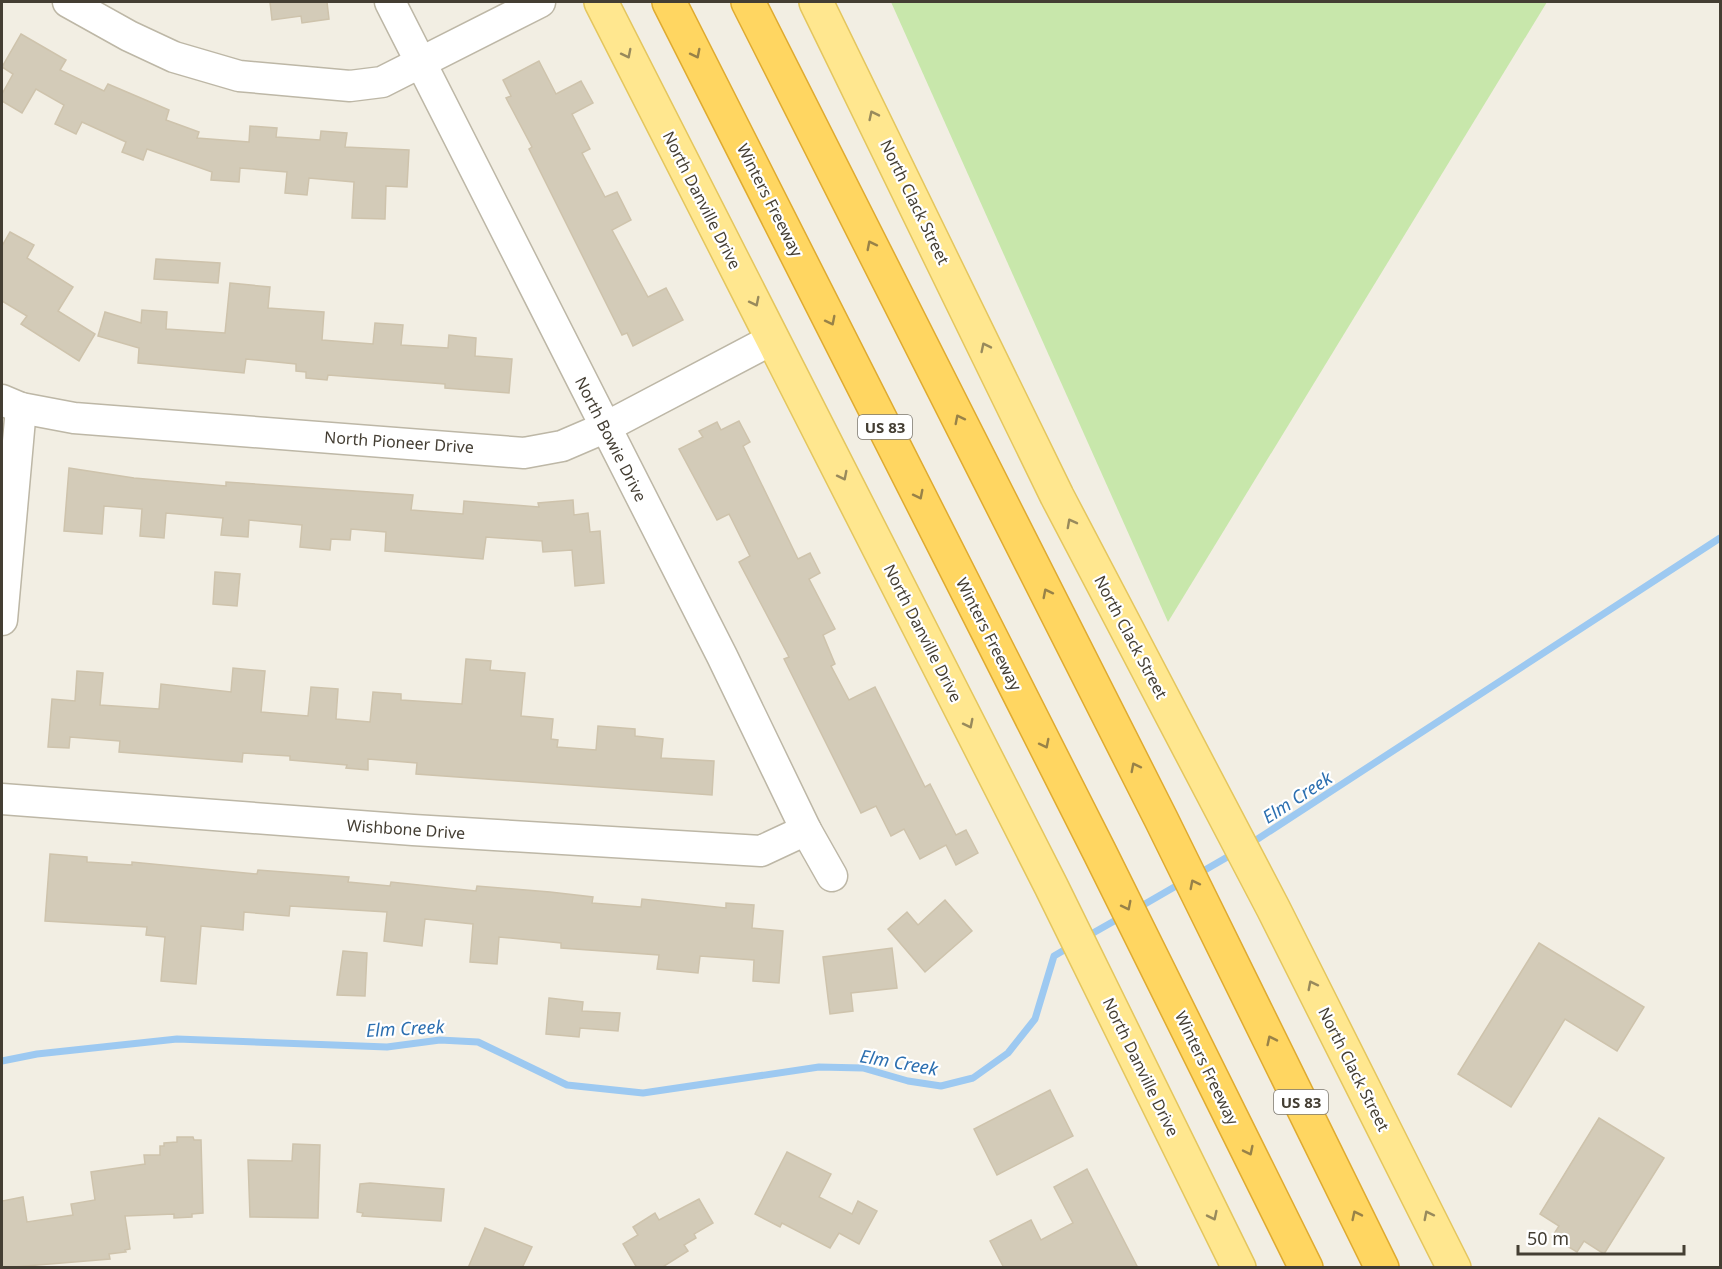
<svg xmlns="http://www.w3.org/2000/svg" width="1722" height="1269" font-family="'Noto Sans',sans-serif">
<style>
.green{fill:#c8e7ab}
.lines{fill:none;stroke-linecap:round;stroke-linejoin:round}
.stream{stroke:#9dc9f1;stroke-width:7}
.building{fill:#d3cbb8;stroke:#cec3ac;stroke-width:1.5}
.minor-casing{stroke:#bdb7a6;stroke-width:33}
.major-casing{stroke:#e4c65e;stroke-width:36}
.highway-casing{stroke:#dfab30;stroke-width:36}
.minor{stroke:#fff;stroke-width:30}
.major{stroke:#ffe78f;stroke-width:33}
.highway{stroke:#ffd661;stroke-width:33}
.oneway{stroke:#988a5c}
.oneway2{stroke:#988248}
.labels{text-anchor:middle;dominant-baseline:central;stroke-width:4.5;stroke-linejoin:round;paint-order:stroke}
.shield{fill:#fff;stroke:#7c7870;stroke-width:1.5}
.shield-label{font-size:15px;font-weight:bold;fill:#443e33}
.street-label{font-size:16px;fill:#443e33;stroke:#fff}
.water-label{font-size:18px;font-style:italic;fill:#2c6fb0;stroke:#fff}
</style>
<rect width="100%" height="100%" fill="#f2eee3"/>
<path class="green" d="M891 2H1547L1168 622Z"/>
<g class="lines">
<g class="stream">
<path d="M1250 844 1720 538"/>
<path d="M1198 874 1236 852"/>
<path d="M1138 908 1183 882"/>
<path d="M1086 937 1123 916"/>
<path d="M2 1061 37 1054 177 1039 387 1047 440 1040 478 1042 567 1085 643 1093 819 1067 863 1068 908 1081 941 1086 973 1078 1008 1053 1035 1019 1054 956 1071 946"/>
</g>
</g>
<g class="building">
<path d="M270 2H327L329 19 302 23 301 16 272 20Z"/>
<path d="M21 34 66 60 60 70 104 91 108 84 169 110 166 120 199 132 197 138 249 142 250 126 277 128 276 137 320 140 321 131 347 133 345 147 409 150 407 187 386 186 385 219 352 218 354 182 309 178 307 195 285 193 287 172 240 168 239 182 211 180 212 172 147 149 143 160 122 152 126 142 82 122 76 134 55 124 64 105 36 89 22 113 2 101V94L13 74 2 67Z"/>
<path d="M539 61 556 94 581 81 593 103 572 114 590 149 582 153 605 197 617 192 631 220 612 230 648 297 666 288 683 320 633 346 627 333 622 335 529 149 532 147 506 98 511 96 503 80Z"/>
<path d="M10 232 34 245 27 258 73 287 58 311 95 334 79 361 21 324 27 316 2 301V246Z"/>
<path d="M156 259 220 263 218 283 154 279Z"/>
<path d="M230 283 270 287 268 308 324 312 322 340 373 344 375 323 403 325 401 345 448 348 449 335 476 338 475 356 512 359 509 393 445 388V384L328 375 327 380 306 378V372L296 371V364L246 359 244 373 138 363 139 348 98 336 105 312 141 323 142 310 167 312 166 329 225 333Z"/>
<path d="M739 421 750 442 743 446 798 559 810 553 820 573 809 579 835 629 823 635 835 664 831 666 849 700 875 687 925 787 930 784 956 835 966 830 978 853 956 865 946 845 920 859 904 829 891 836 876 806 861 813 784 659 789 657 739 562 750 556 729 514 717 520 679 449 703 437 699 431 717 422 721 430Z"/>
<path d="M69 468 134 478 226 486V482L413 495 411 510 463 514 464 501 539 507 538 503 573 500 574 515 588 513 590 532 600 531 604 583 575 586 572 550 543 552 542 541 486 537 483 559 385 551 386 532 351 529 350 540 331 539 330 550 300 547 302 525 249 520 248 537 221 535 223 518 166 513 164 538 140 536 142 509 104 506 102 534 64 531Z"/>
<path d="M215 572 240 574 237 606 213 604Z"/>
<path d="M466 659 491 661 490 670 525 673 521 716 553 719 551 739 558 740 557 747 596 750 598 726 635 729V736L663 739 661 758 714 761 712 795 416 774 417 763 368 759V770L346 768 347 765 290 760V756L243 753 242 762 119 752 120 741 70 737 69 748 48 747 52 699 75 701 77 671 103 673 100 705 159 709 161 684 231 692 233 668 265 671 261 712 308 716 311 687 338 689 336 719 370 722 373 692 401 694V700L462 704Z"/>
<path d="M50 854 87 857V862L132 865V862L257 874 258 870 349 877 348 882 390 886 391 882 476 891 477 886 550 892 593 897 592 903 641 907 642 899 726 908V903L754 905 752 928 783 931 779 983 753 981 754 960 700 956 698 973 657 969 659 955 561 948V943L499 937 497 964 470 962 473 924 425 919 422 946 384 941 387 912 290 906 289 916 244 912 243 930 201 926 196 984 161 981 165 937 146 935 147 927 45 921Z"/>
<path d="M945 900 972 931 925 972 888 929 907 912 918 925Z"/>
<path d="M1539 943 1644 1007 1617 1051 1565 1019 1511 1107 1458 1074Z"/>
<path d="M892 948 897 988 851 993 853 1011 830 1014 823 957Z"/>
<path d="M343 951 367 953 365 996 337 995Z"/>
<path d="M549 998 583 1002 582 1011 620 1013 618 1031 580 1028 579 1037 546 1034Z"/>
<path d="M1050 1090 1073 1136 997 1175 974 1129Z"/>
<path d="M1599 1118 1664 1158 1604 1254 1584 1241 1577 1252 1552 1237 1559 1226 1540 1214Z"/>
<path d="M177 1137H193L194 1140H201L203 1213 192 1214V1217L174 1218V1214L125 1216 130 1249 125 1250 126 1252 109 1254 110 1259 2 1268V1201L23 1197 27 1222 73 1215 71 1204 95 1200 91 1172 145 1164 144 1155H160V1146H164V1143L177 1142Z"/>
<path d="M293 1144 320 1145 318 1218 250 1217 248 1160 292 1161Z"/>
<path d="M787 1152 831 1174 819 1197 852 1214 858 1201 877 1211 859 1244 839 1233 830 1248 782 1223 780 1227 755 1214Z"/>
<path d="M1087 1169 1138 1268H1004L990 1241 1031 1220 1041 1240 1073 1223 1054 1187Z"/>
<path d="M370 1183 444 1189 441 1221 362 1216 363 1213 357 1212 360 1184Z"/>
<path d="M699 1199 713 1223 694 1234 696 1238 684 1245 688 1251 661 1268H637L623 1244 638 1235 633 1227 655 1213 659 1220Z"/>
<path d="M485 1228 532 1247 522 1268H468Z"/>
</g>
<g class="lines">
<defs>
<g id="minor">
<path d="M68 2 129 36 174 57 239 76 350 86 382 82 540 2"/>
<path d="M390 2 722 656 806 830 832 876"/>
<path d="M2 400 21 408 74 418 524 453 562 446 604 428 773 339"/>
<path d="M2 620 21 408"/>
<path d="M2 799 413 830 761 851 806 830"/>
</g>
<g id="major">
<path d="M601 2 1051 886 1239 1268"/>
<path d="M816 2 1057 496 1273 908 1454 1268"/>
</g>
<g id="highway">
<path d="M669 2 1100 853 1306 1268"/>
<path d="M748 2 1161 819 1382 1268"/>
</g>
</defs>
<use href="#minor" class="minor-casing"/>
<use href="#major" class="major-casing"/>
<use href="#highway" class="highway-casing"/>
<use href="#minor" class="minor"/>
<use href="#major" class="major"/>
<use href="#highway" class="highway"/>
</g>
<defs><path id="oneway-chevron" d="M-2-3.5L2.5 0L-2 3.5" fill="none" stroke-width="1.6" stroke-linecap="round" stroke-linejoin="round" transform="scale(1.5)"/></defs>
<g class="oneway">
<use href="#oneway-chevron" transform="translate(627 54) rotate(63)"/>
<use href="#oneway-chevron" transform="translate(873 115) rotate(-116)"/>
<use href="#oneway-chevron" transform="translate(755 302) rotate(63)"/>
<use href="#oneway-chevron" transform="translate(985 347) rotate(-116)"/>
<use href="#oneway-chevron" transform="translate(843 476) rotate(63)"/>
<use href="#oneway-chevron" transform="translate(1071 523) rotate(-118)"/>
<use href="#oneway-chevron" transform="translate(969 724) rotate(63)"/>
<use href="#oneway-chevron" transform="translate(1312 985) rotate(-117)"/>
<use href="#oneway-chevron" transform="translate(1428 1215) rotate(-117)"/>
<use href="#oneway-chevron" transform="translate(1213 1216) rotate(64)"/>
</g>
<g class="oneway2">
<use href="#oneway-chevron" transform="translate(696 54) rotate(63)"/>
<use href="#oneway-chevron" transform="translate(871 245) rotate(-117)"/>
<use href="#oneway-chevron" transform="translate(831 321) rotate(63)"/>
<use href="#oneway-chevron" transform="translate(959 419) rotate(-117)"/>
<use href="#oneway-chevron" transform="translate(919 495) rotate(63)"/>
<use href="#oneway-chevron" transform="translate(1047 593) rotate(-117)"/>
<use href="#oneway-chevron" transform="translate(1045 744) rotate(63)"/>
<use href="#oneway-chevron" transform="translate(1135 767) rotate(-117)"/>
<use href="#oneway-chevron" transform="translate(1194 884) rotate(-117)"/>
<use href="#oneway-chevron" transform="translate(1127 906) rotate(63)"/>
<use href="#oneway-chevron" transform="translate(1271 1040) rotate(-116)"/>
<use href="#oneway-chevron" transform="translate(1249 1151) rotate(64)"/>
<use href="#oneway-chevron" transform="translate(1356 1215) rotate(-116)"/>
</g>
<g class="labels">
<g class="shield">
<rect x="858" y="415" width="54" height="24" rx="4.5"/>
<rect x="1274" y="1090" width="54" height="24" rx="4.5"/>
</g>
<g class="shield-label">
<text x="885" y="427">US 83</text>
<text x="1301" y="1102">US 83</text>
</g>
<g class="street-label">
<text transform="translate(702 200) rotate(63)">North Danville Drive</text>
<text transform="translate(770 200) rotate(63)">Winters Freeway</text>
<text transform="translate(915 202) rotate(64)">North Clack Street</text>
<text transform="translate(611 439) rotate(63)">North Bowie Drive</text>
<text transform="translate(399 442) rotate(4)">North Pioneer Drive</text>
<text transform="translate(923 633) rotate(63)">North Danville Drive</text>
<text transform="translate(989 634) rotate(63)">Winters Freeway</text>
<text transform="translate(1131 637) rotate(62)">North Clack Street</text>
<text transform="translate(406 829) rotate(4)">Wishbone Drive</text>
<text transform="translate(1141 1067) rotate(64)">North Danville Drive</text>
<text transform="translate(1207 1068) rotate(64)">Winters Freeway</text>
<text transform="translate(1354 1069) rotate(63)">North Clack Street</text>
</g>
<g class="water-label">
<text transform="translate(1297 797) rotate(-33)">Elm Creek</text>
<text transform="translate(405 1028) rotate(-3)">Elm Creek</text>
<text transform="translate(899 1062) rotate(10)">Elm Creek</text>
</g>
</g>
<rect width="1722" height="1269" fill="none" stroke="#443e33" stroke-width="6"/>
<path d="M1518 1245v9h166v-9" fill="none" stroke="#443e33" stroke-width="3"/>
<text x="1527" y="1245" font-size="18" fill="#443e33" stroke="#ffffff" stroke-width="4.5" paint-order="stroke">50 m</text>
</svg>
